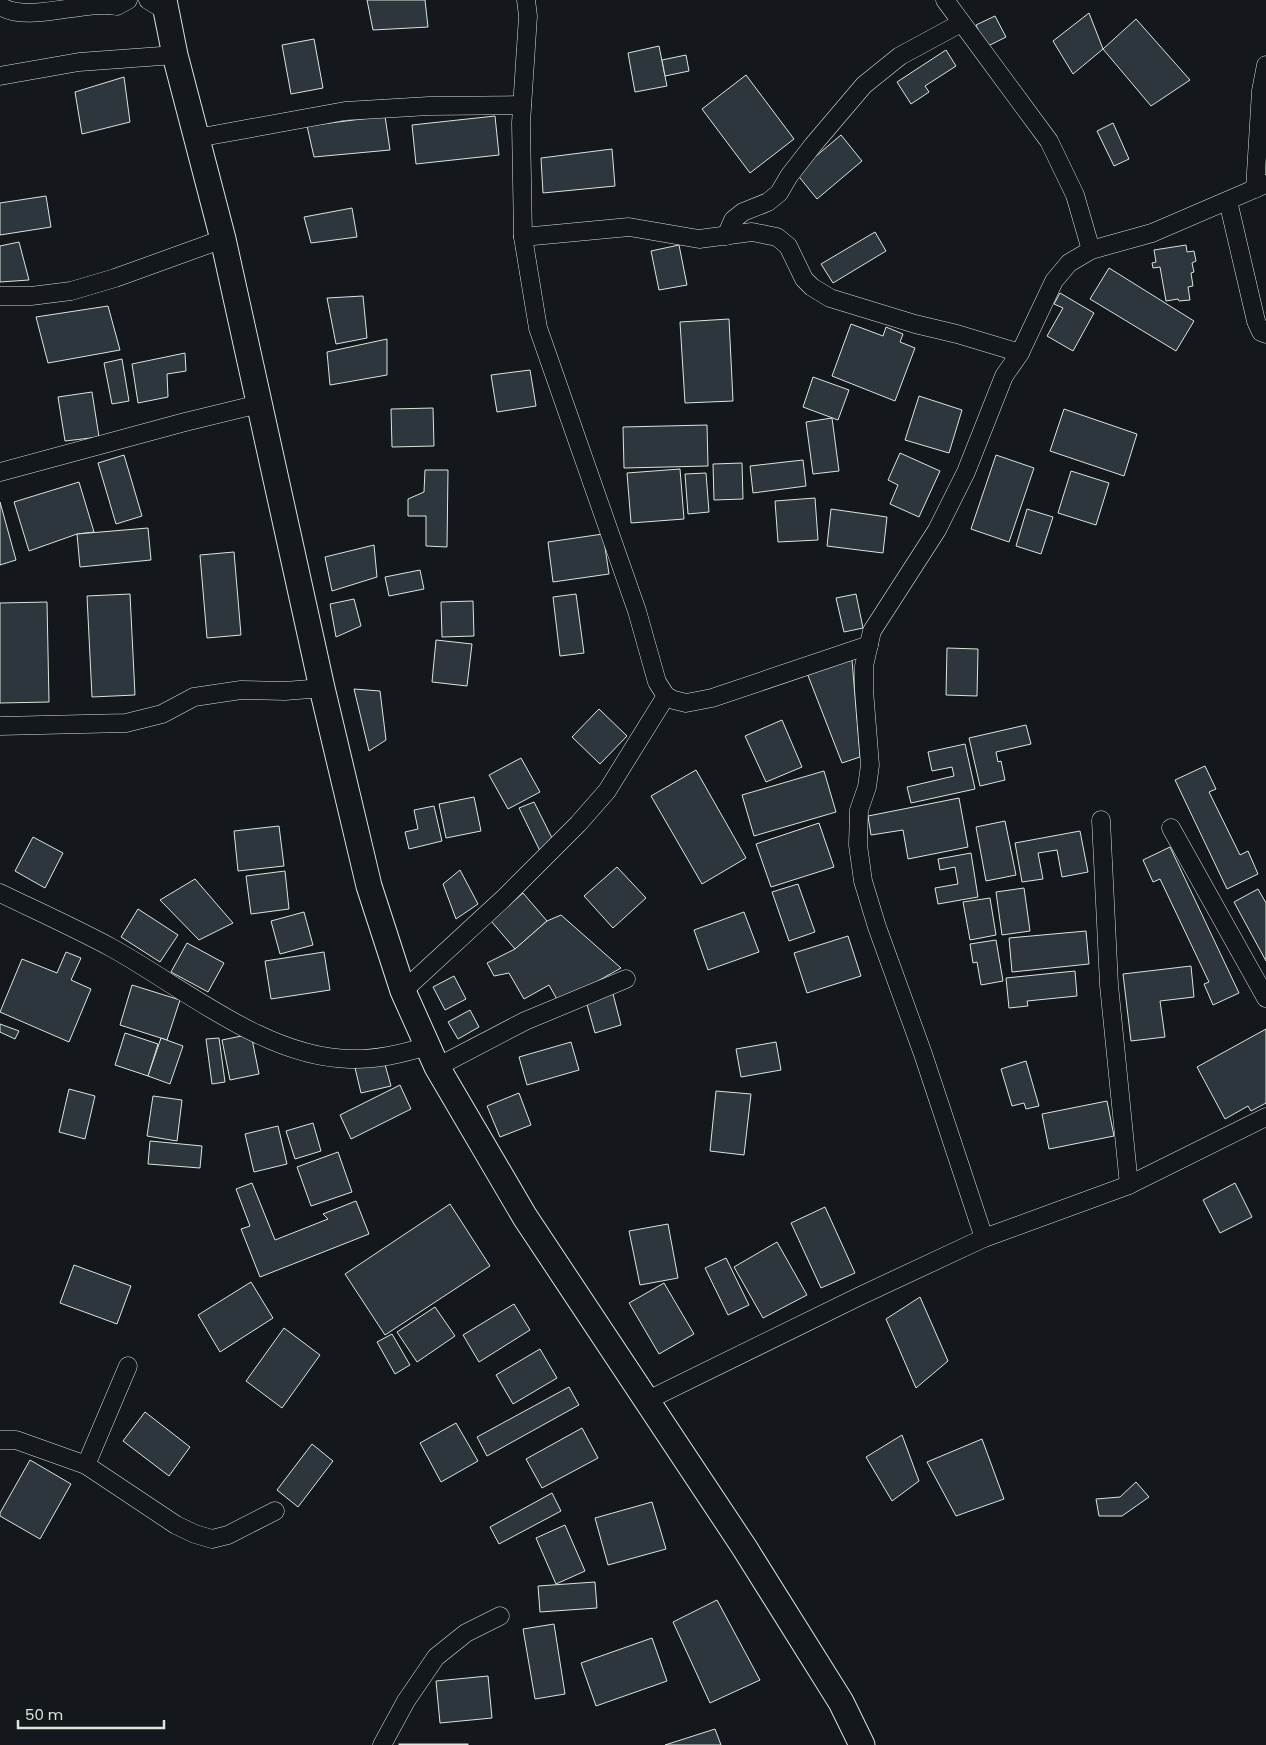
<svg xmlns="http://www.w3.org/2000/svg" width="1266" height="1745" font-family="Poppins,sans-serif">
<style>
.building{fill:#2c363c;stroke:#d8e6dc}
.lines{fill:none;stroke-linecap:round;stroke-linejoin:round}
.street-casing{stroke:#d8e6dc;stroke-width:19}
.secondary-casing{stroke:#d8e6dc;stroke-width:27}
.street{stroke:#14181c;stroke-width:18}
.secondary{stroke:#14181c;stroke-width:25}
</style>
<rect width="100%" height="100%" fill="#14181c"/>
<g class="building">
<path d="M367 0H425L428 27 373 30Z"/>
<path d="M1089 13 1103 49 1073 74 1053 41Z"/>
<path d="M995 16 1006 37 986 47 976 25Z"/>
<path d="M1136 19 1190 80 1151 106 1103 49Z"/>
<path d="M314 39 323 88 291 94 282 45Z"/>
<path d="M659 46 667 86 635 92 628 53Z"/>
<path d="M946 50 956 66 925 86 929 92 911 104 897 82Z"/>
<path d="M686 55 689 71 665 76 662 60Z"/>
<path d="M746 75 794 139 750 173 702 109Z"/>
<path d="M124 77 130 122 82 134 75 92Z"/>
<path d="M385 116 390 150 314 157 307 126Z"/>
<path d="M495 116 499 155 416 164 412 125Z"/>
<path d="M1113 123 1129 159 1114 166 1097 131Z"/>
<path d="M841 135 862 161 817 199 796 173Z"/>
<path d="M612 149 615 186 543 193 541 158Z"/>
<path d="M46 196 51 227 0 235V203Z"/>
<path d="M352 208 357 237 311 243 304 217Z"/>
<path d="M875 232 886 251 833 283 821 264Z"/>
<path d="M19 242 29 280 0 282V246Z"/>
<path d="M679 245 687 285 659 290 651 251Z"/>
<path d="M1186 245 1187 252 1194 251 1196 261 1192 263 1194 272 1191 273 1193 286 1188 287 1190 300 1179 301 1178 299 1166 301 1160 267 1153 268 1152 263 1156 262 1154 250Z"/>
<path d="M1109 268 1194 321 1176 351 1090 299Z"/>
<path d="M1060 293 1094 313 1073 351 1047 336 1063 308 1054 304Z"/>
<path d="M363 296 367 338 336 344 327 298Z"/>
<path d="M108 306 120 350 48 363 36 317Z"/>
<path d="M729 319 733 401 685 403 680 322Z"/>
<path d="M851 324 883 336 886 327 903 334 900 342 915 348 895 401 832 376Z"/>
<path d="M387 339V375L330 385 327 352Z"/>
<path d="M185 353 186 371 167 374 168 397 138 403 132 364Z"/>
<path d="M122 359 129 401 112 404 104 363Z"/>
<path d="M530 370 536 406 497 412 491 375Z"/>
<path d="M813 377 849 390 838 420 803 407Z"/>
<path d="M92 392 99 437 65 441 58 397Z"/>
<path d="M919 396 962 410 949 453 905 440Z"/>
<path d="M433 408 434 446 392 447 391 409Z"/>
<path d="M1064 409 1137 434 1124 476 1050 451Z"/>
<path d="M832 418 839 471 813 474 806 422Z"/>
<path d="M707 425 708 466 624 468 623 427Z"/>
<path d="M900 453 940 471 919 517 890 504 898 485 888 480Z"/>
<path d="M124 455 142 516 116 524 98 463Z"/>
<path d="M996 455 1034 468 1009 542 971 529Z"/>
<path d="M803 460 806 486 753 493 750 466Z"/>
<path d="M742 463 743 499 714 500 713 464Z"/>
<path d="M680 469 684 519 631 523 627 473Z"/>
<path d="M425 470H448L447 547 426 546V516H408V499L424 492Z"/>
<path d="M1071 471 1109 483 1096 525 1058 513Z"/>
<path d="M706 473 709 512 688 514 685 474Z"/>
<path d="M79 482 94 532 77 534 29 551 14 502Z"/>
<path d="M815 498 818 540 778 542 775 501Z"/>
<path d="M0 502 16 560 0 565Z"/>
<path d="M831 509 887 517 883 553 827 546Z"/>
<path d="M1027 509 1053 517 1041 554 1016 546Z"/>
<path d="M148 528 151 560 80 567 77 534Z"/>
<path d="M603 534 609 574 553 582 548 542Z"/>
<path d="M374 545 377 577 332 591 325 557Z"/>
<path d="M234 552 241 635 207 638 200 555Z"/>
<path d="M420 570 424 589 389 596 385 577Z"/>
<path d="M130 594 135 695 92 697 87 596Z"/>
<path d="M576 594 584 653 560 656 553 597Z"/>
<path d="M856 594 863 628 844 632 836 598Z"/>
<path d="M354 599 361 626 336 637 330 604Z"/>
<path d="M473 601 474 636 442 637 441 602Z"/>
<path d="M47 602 49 702 0 703V603Z"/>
<path d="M436 640 472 644 467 686 432 682Z"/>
<path d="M947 648 978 649 977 696 946 695Z"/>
<path d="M852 660 860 757 842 763 807 673Z"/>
<path d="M354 689 380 691 386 740 369 751Z"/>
<path d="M599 709 627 736 600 764 572 737Z"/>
<path d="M782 720 802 767 766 782 745 736Z"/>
<path d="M1026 725 1031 744 996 752 998 762 1001 761 1005 780 980 786 969 738Z"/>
<path d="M965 744 975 789 911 803 907 787 954 776 952 767 932 771 928 752Z"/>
<path d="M521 758 540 792 508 809 489 775Z"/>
<path d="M1205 766 1216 789 1209 792 1240 855 1248 851 1258 874 1227 889 1175 780Z"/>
<path d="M696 770 746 858 702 884 651 796Z"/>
<path d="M824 771 836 812 754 836 742 795Z"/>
<path d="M474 797 481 831 446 838 439 804Z"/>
<path d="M959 798 968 847 908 859 903 830 871 835 868 816Z"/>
<path d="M534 802 555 844 540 851 519 808Z"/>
<path d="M434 806 442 841 409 849 405 832 418 829 414 810Z"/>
<path d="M1005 821 1016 875 986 881 976 827Z"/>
<path d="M819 823 834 867 771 887 756 844Z"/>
<path d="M279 826 284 866 238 871 234 831Z"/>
<path d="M1080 831 1088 872 1062 877 1057 850 1038 853 1043 879 1022 882 1015 843Z"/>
<path d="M33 837 63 853 45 888 15 871Z"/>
<path d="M1170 847 1239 993 1213 1005 1204 984 1209 982 1160 879 1153 882 1143 860Z"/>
<path d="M971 853 978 897 938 904 935 888 958 884 955 867 940 870 938 859Z"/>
<path d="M617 867 646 898 613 928 584 896Z"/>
<path d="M460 870 478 904 456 919 443 884Z"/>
<path d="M285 871 289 909 251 914 246 876Z"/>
<path d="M195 879 233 923 199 940 160 900Z"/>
<path d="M798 884 815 932 789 941 772 892Z"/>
<path d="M1024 888 1030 931 1002 935 996 892Z"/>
<path d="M1258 889 1266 903V961L1234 902Z"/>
<path d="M523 893 547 921 515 949 491 921Z"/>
<path d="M990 898 996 935 970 940 963 902Z"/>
<path d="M138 909 178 935 160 962 121 937Z"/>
<path d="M304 912 313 945 280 954 271 921Z"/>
<path d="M744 912 759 952 708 970 694 930Z"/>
<path d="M561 915 621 968 559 1003 549 985 524 999 509 973 494 976 487 963 515 949 547 921Z"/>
<path d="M1086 931 1089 964 1012 972 1009 938Z"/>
<path d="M848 936 861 976 807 993 794 953Z"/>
<path d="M996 940 1003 981 981 985 977 962 973 963 970 944Z"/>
<path d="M187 943 224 963 208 992 171 972Z"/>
<path d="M66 952 81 958 71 980 91 989 69 1042 0 1012 22 959 57 973Z"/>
<path d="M324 952 330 990 271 999 265 961Z"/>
<path d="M1191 966 1194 997 1160 1001 1165 1037 1131 1041 1123 974Z"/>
<path d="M1075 971 1077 996 1027 1001 1028 1006 1009 1008 1006 978Z"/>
<path d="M454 976 466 999 445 1010 433 987Z"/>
<path d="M132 985 180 1000 167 1040 120 1025Z"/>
<path d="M613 994 621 1025 595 1033 586 1001Z"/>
<path d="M470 1010 479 1027 458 1039 448 1022Z"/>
<path d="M0 1024 19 1031 15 1039 0 1032Z"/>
<path d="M1266 1029V1103L1251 1111 1248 1106 1225 1119 1197 1067Z"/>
<path d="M125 1033 158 1044 148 1076 115 1065Z"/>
<path d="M251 1034 259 1074 230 1080 222 1040Z"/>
<path d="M161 1038 183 1046 170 1084 148 1076Z"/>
<path d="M219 1038 225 1082 212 1084 206 1039Z"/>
<path d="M571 1042 579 1070 527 1085 519 1057Z"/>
<path d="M776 1042 781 1070 741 1077 736 1049Z"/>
<path d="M384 1061 391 1086 361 1093 355 1068Z"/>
<path d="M1026 1061 1039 1106 1026 1109 1024 1103 1012 1106 1001 1069Z"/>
<path d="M400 1085 411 1109 351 1139 340 1115Z"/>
<path d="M69 1089 95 1096 85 1139 59 1132Z"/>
<path d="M716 1091 751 1094 744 1155 710 1151Z"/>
<path d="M519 1093 531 1125 500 1137 487 1106Z"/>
<path d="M153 1096 182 1100 177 1141 147 1136Z"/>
<path d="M1107 1101 1114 1136 1049 1149 1042 1114Z"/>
<path d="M313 1123 321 1151 295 1159 286 1131Z"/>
<path d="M278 1126 287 1164 254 1172 245 1134Z"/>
<path d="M150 1141 202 1146 200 1168 148 1164Z"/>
<path d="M338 1152 352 1192 311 1206 297 1167Z"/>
<path d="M252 1183 275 1240 328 1219 323 1214 356 1201 369 1234 260 1277 241 1229 250 1226 236 1189Z"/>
<path d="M1235 1183 1252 1217 1220 1233 1203 1200Z"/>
<path d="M450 1204 490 1266 385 1335 345 1274Z"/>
<path d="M825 1207 855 1273 821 1288 791 1223Z"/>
<path d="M668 1224 678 1278 640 1285 629 1231Z"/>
<path d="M777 1242 807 1295 763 1318 734 1267Z"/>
<path d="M726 1258 749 1305 728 1315 705 1268Z"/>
<path d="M74 1265 131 1286 117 1324 60 1303Z"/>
<path d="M251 1282 273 1318 220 1352 198 1315Z"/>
<path d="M664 1283 694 1334 659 1354 629 1303Z"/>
<path d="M920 1297 948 1361 916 1388 886 1319Z"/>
<path d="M514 1304 530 1330 479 1362 463 1335Z"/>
<path d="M435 1307 455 1336 417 1362 397 1332Z"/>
<path d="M284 1328 320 1355 282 1408 246 1381Z"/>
<path d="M392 1334 410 1365 395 1374 377 1342Z"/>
<path d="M540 1349 557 1378 513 1404 496 1375Z"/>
<path d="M569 1387 579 1405 487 1456 477 1437Z"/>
<path d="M145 1412 190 1447 169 1476 123 1441Z"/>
<path d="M456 1423 478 1461 441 1482 420 1443Z"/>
<path d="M582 1428 598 1458 542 1488 526 1459Z"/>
<path d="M902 1435 919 1481 892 1501 866 1457Z"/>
<path d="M982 1439 1004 1499 956 1516 927 1462Z"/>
<path d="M312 1444 333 1461 298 1507 277 1490Z"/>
<path d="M30 1460 71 1484 40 1539 0 1516V1513Z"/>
<path d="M1136 1482 1149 1497 1122 1516H1099L1096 1499 1120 1497Z"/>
<path d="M552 1493 561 1511 499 1544 490 1527Z"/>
<path d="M652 1502 666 1549 608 1565 595 1518Z"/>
<path d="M565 1525 585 1571 556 1584 536 1538Z"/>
<path d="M595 1582 597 1608 540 1612 538 1586Z"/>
<path d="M717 1600 760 1680 710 1703 673 1622Z"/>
<path d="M554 1624 565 1694 535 1699 523 1629Z"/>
<path d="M652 1638 667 1681 596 1706 581 1663Z"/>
<path d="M488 1676 492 1718 440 1723 436 1681Z"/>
<path d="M715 1729 721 1745H665Z"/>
<rect x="399" y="1744" width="69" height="1"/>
</g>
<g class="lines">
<defs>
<g id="street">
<path d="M148 0 166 11"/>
<path d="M526 0 528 16 521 123 523 237 538 328 637 611 657 682 666 696 674 700 686 703 712 698 869 645"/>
<path d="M945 0 1049 141 1075 195 1091 250"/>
<path d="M0 6C28 24 81 0 117 6L128 0"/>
<path d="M0 76 79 62 175 55"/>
<path d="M197 138 345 111 429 106 522 105"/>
<path d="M1255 189 1261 91 1266 65"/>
<path d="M1228 201 1256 321 1261 332 1266 334"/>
<path d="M726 236 733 220 743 212 768 202 779 193 789 176 813 145 864 85 900 56 961 23"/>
<path d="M523 237 629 227 699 239 752 232 777 237 788 246 804 279 812 287 830 298 915 324 957 334 1020 353"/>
<path d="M0 296H31L71 291 115 278 223 239"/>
<path d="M0 472 185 422 259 404"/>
<path d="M0 726 126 723 162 714 194 697 241 690 285 691 322 688"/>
<path d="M1101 820 1109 985 1129 1185"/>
<path d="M1171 828 1266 998"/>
<path d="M0 893C37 911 75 928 112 948 184 988 265 1057 349 1059 376 1060 402 1054 427 1046"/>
<path d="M403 991 505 897 578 824 607 791 666 696"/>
<path d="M437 1067 525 1021 626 979"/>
<path d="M984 1238 923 1054 877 927 863 881 858 845 859 810 867 787 870 765 864 690V666L872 631 937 530 966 472 1004 376 1020 353 1054 281 1069 263 1091 250 1152 233 1266 184"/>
<path d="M648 1400 860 1296 984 1238 1129 1185 1266 1117"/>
<path d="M0 1440H16L86 1465 176 1525 195 1534 212 1539 228 1535 275 1511"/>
<path d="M86 1465 128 1366"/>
<path d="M382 1745 406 1701 436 1657 466 1633 500 1616"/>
</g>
<path id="secondary" d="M164 0 175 55 223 239 322 688 369 886 403 991 437 1067 525 1217 744 1547 841 1702 862 1745"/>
</defs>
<use href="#street" class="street-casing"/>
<use href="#secondary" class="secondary-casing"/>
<use href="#street" class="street"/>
<use href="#secondary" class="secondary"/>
</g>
<path d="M18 1720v8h146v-8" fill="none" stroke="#d8e6dc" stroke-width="2.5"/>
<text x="25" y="1720" font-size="15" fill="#d8e6dc" stroke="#14181c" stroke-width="4" paint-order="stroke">50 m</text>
</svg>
